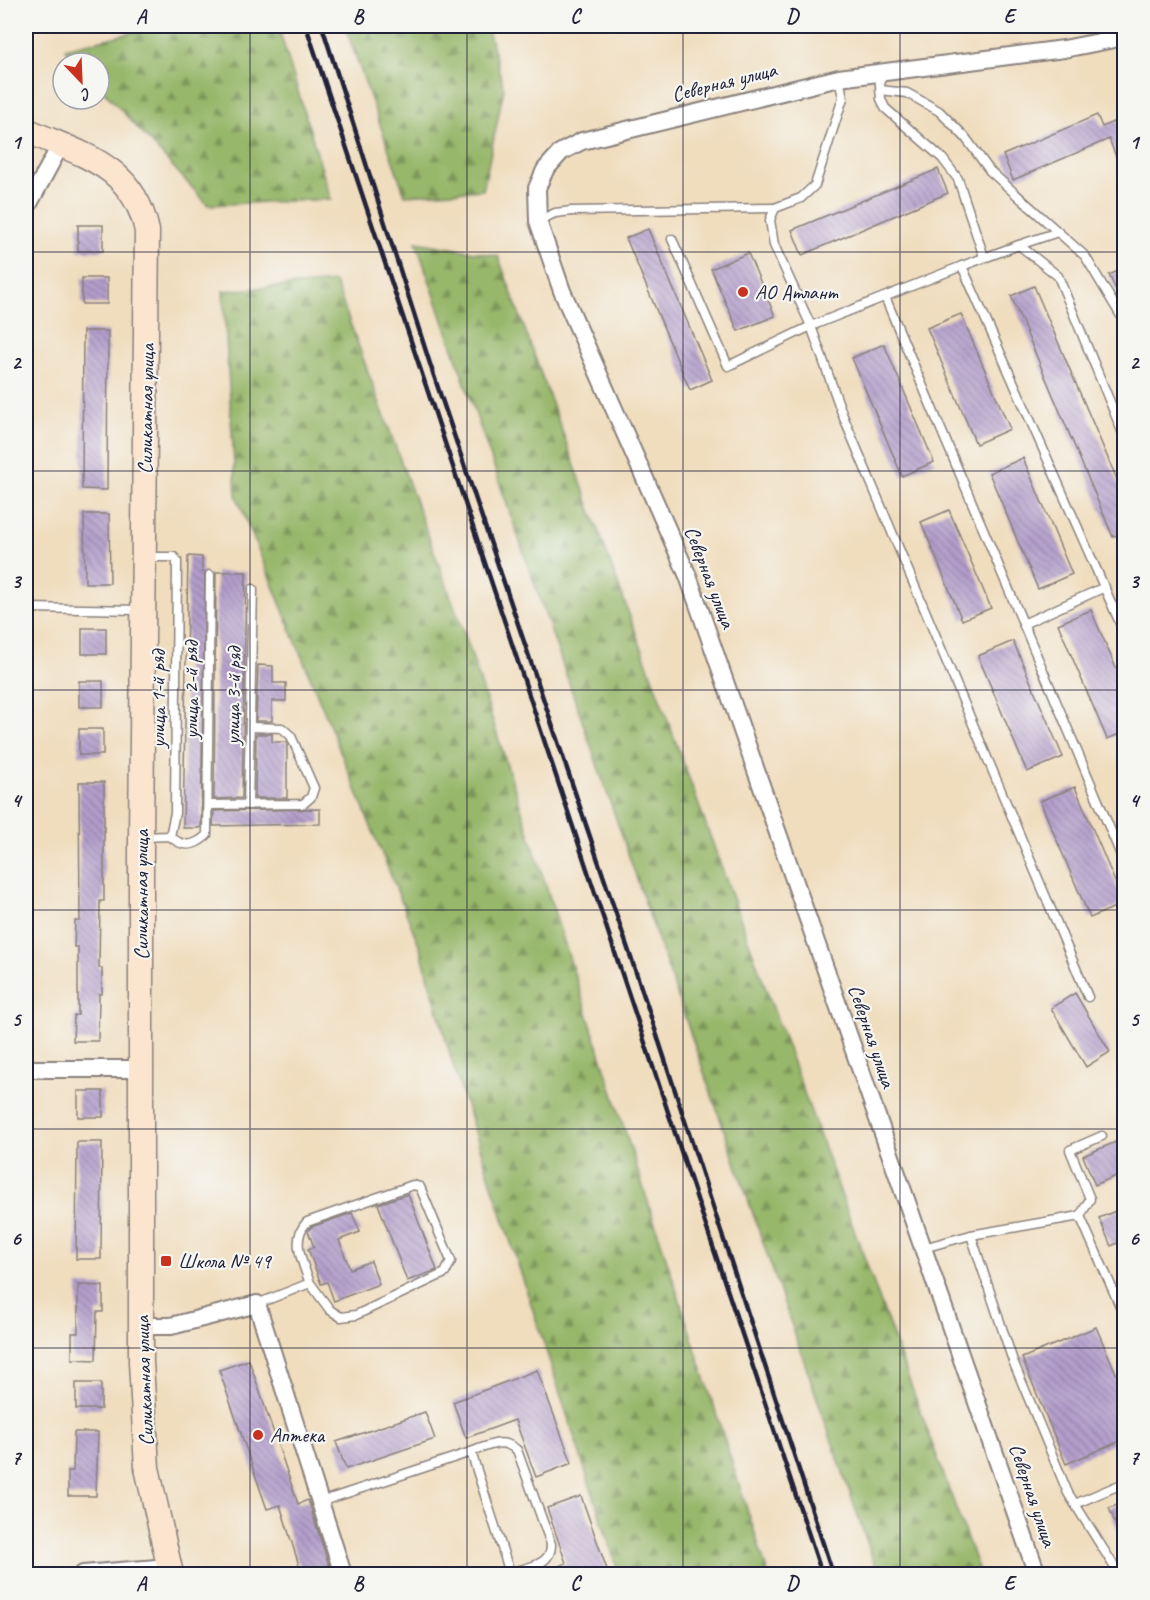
<svg xmlns="http://www.w3.org/2000/svg" width="1150" height="1600" font-family="Caveat,sans-serif">
<style>
.forest{fill:url(#forest-firs);stroke:#5c6c52;stroke-width:1.5}
.building{fill:url(#building-back-hatch)}
.lines{fill:none;stroke-linecap:round;stroke-linejoin:round}
.lane-casing{stroke:#89807c;stroke-width:11}
.street-casing{stroke:#89807c;stroke-width:20}
.secondary-casing{stroke:#89807c;stroke-width:27}
.lane{stroke:#fff;stroke-width:8}
.street{stroke:#fff;stroke-width:16}
.secondary{stroke:#fbe5cf;stroke-width:24}
.rail{stroke:#22223b;stroke-width:4.5}
.grid{fill:none;stroke:#22223b;stroke-width:1.5;stroke-opacity:0.55}
.poi-dot{fill:#c8321e;stroke:#f6f6f2;stroke-width:2}
.labels{text-anchor:middle;dominant-baseline:central;stroke-width:4.5;stroke-linejoin:round;paint-order:stroke}
.street-label{font-size:21px;fill:#22223b;stroke:#f6f6f2}
.poi-label{font-size:21px;fill:#22223b;stroke:#f6f6f2;text-anchor:start}
.neatline{fill:none;stroke:#22223b;stroke-width:2}
.grid-label{font-size:20px;text-anchor:middle;font-weight:bold;fill:#22223b}
</style>
<defs>
<pattern id="forest-firs" width="22" height="20" patternUnits="userSpaceOnUse" patternTransform="scale(1.5)"><rect width="22" height="20" fill="#97b76a"/><path d="M5 1l3.5 6h-7zM16 11l3.5 6h-7z" fill="#7b9458"/></pattern>
<pattern id="building-back-hatch" width="6" height="6" patternUnits="userSpaceOnUse" patternTransform="scale(1.5)"><rect width="6" height="6" fill="#b39dcb"/><path d="M-1 5l2 2M0 0l6 6M5-1l2 2" fill="none" stroke="#9180a6"/></pattern>
</defs>
<rect width="100%" height="100%" fill="#f6f6f2"/>
<filter id="ink" filterUnits="userSpaceOnUse"><feTurbulence type="fractalNoise" baseFrequency=".0167" numOctaves="2"/><feDisplacementMap in="SourceGraphic" scale="12" xChannelSelector="R" yChannelSelector="G"/><feConvolveMatrix kernelMatrix="1 2 1 2 8 2 1 2 1" color-interpolation-filters="sRGB"/></filter>
<filter id="wash" filterUnits="userSpaceOnUse"><feTurbulence type="fractalNoise" baseFrequency=".008" numOctaves="4" result="noise"/><feDisplacementMap in="SourceGraphic" scale="24" xChannelSelector="R" yChannelSelector="G"/><feGaussianBlur stdDeviation="1.35" result="paint"/><feColorMatrix in="noise" values="0 0 0 0 0 0 0 0 0 0 0 0 0 0 0 0 0 1.4 0 .05"/><feComposite in="paint" operator="in"/></filter>
<g filter="url(#wash)">
<rect width="100%" height="100%" fill="#f0ddbe"/>
<g class="forest">
<path d="M159 26H278L331 199 208 205 99 86V63H78L65 49Z"/>
<path d="M345 26H487L504 89 483 190 405 195Z"/>
<path d="M416 242 498 256 980 1574H878Z"/>
<path d="M335 282 467 641 768 1574H619L453 1065 420 947 236 495 223 291Z"/>
</g>
<g id="blocks">
<g class="building">
<path d="M1097 115 1102 127 1124 117V177L1109 139 1013 180 1003 155Z"/>
<path d="M938 169 948 193 802 255 792 230Z"/>
<rect x="78" y="225" width="25" height="26"/>
<path d="M648 229 712 380 690 390 626 238Z"/>
<path d="M748 253 775 316 738 331 711 269Z"/>
<path d="M1125 268V309L1109 275Z"/>
<rect x="82" y="278" width="25" height="26"/>
<path d="M1034 286 1125 498V532L1113 537 1011 296Z"/>
<path d="M961 314 1010 429 976 444 927 328Z"/>
<path d="M83 331H108L107 490 82 489Z"/>
<path d="M884 344 934 462 902 476 852 358Z"/>
<path d="M1023 458 1072 574 1038 589 989 473Z"/>
<path d="M949 510 991 608 962 620 921 522Z"/>
<path d="M84 514H109L110 583H85Z"/>
<path d="M188 556 202 557V572H205L201 827 198 828H183Z"/>
<path d="M216 572H246L242 798 214 799Z"/>
<path d="M1091 610 1125 689V732L1107 739 1058 624Z"/>
<rect x="82" y="628" width="24" height="26"/>
<path d="M1013 641 1063 757 1027 772 978 656Z"/>
<path d="M258 665 273 666V683H286V701H272V721H256Z"/>
<rect x="79" y="681" width="24" height="26"/>
<rect x="79" y="729" width="24" height="26"/>
<path d="M256 734H272V742H287V798H255Z"/>
<path d="M79 782H104V901H100L99 968H102V994H99L98 1041H73L74 1015H78V947H74L75 921H80Z"/>
<path d="M1075 787 1124 903 1090 918 1040 801Z"/>
<path d="M320 809V824L213 826 214 811Z"/>
<path d="M1075 993 1110 1052 1086 1067 1051 1008Z"/>
<rect x="78" y="1091" width="25" height="26"/>
<path d="M1118 1141 1125 1157V1172L1095 1185 1083 1156Z"/>
<path d="M77 1142H102L101 1259H76Z"/>
<path d="M408 1194 437 1270 407 1281 378 1204Z"/>
<path d="M1125 1207V1240L1111 1246 1099 1218Z"/>
<path d="M352 1213 360 1232 339 1240 350 1269 371 1261 379 1284 334 1301 327 1282 321 1284 308 1249 314 1247 308 1231 311 1227Z"/>
<path d="M78 1285 103 1286V1312H97L96 1360 72 1359V1333H78Z"/>
<path d="M1096 1327 1125 1394V1439L1066 1464 1022 1358Z"/>
<path d="M249 1360 298 1504 308 1500 332 1575H302L280 1505 267 1509 219 1370Z"/>
<path d="M537 1370 572 1463 536 1477 515 1420 466 1438 453 1402Z"/>
<rect x="76" y="1383" width="25" height="26"/>
<path d="M425 1412 435 1439 346 1469 336 1442Z"/>
<path d="M74 1432H98L96 1496H68V1471H73Z"/>
<path d="M581 1496 609 1575H538L566 1563 547 1508Z"/>
<path d="M1125 1502V1545H1124L1109 1508Z"/>
</g>
</g>
</g>
<g filter="url(#ink)">
<use href="#blocks" fill-opacity="0" stroke="#89807c" stroke-width="1.5"/>
<g class="lines">
<defs>
<g id="lane">
<path d="M879 72 881 99 885 108 942 158 958 179 984 257"/>
<path d="M839 78 843 98 815 185 801 198 775 208 770 220 774 245 811 326 962 266 1124 632"/>
<path d="M880 90 907 93 939 111 965 137 990 171 1085 256 1124 321"/>
<path d="M538 221 555 213 572 211 775 208"/>
<path d="M672 239 728 366 811 326 843 416 1088 997"/>
<path d="M1019 245 1058 232"/>
<path d="M962 266 1019 245 1058 276 1124 436"/>
<path d="M885 297 1124 862"/>
<path d="M146 557H174L177 561 175 813 170 836"/>
<path d="M26 608 140 610"/>
<path d="M1023 624 1105 587"/>
<path d="M208 805 303 804 311 797 314 788 291 736 282 728 250 727"/>
<path d="M248 805 253 589"/>
<path d="M142 837 170 836C183 848 194 847 207 835L210 575"/>
<path d="M1080 1216 1090 1199 1070 1150 1102 1136"/>
<path d="M971 1235 1013 1361 1068 1493 1119 1574"/>
<path d="M923 1248 971 1235 1080 1216 1124 1315"/>
<path d="M1115 1294 1124 1290"/>
<path d="M257 1304 310 1283 330 1310 341 1317 356 1315 445 1273 451 1261 420 1187 413 1185 307 1222C290 1239 303 1264 310 1283"/>
<path d="M471 1452C488 1446 501 1437 517 1450L551 1544C552 1566 527 1567 510 1573"/>
<path d="M320 1502 471 1452 510 1573 505 1574"/>
<path d="M1075 1504 1124 1483"/>
</g>
<g id="street">
<path d="M26 209 60 146"/>
<path d="M26 1069H140"/>
<path d="M141 1326H171L257 1304 343 1574"/>
<path d="M83 1574 169 1567"/>
<path d="M1037 1574 688 576 562 291 538 221 537 188 545 170 561 152 582 141 839 78 1064 49 1124 37"/>
</g>
<path id="secondary" d="M26 130C81 155 133 164 147 231L141 837V1362L147 1468 171 1574"/>
</defs>
<use href="#lane" class="lane-casing"/>
<use href="#street" class="street-casing"/>
<use href="#secondary" class="secondary-casing"/>
<use href="#lane" class="lane"/>
<use href="#street" class="street"/>
<use href="#secondary" class="secondary"/>
<g class="rail">
<path d="M306 26 822 1574"/>
<path d="M322 26 431 367 649 1011 833 1574"/>
</g>
</g>
</g>
<path class="grid" d="M250 26V1574M467 26V1574M683 26V1574M900 26V1574M26 252H1124M26 471H1124M26 690H1124M26 910H1124M26 1129H1124M26 1348H1124"/>
<g class="poi-dot">
<circle cx="743" cy="292" r="6"/>
<rect x="160" y="1255" width="12" height="12" rx="3"/>
<circle cx="258" cy="1435" r="6"/>
</g>
<g class="labels">
<g class="street-label">
<text transform="translate(724 82) rotate(-14)">Северная улица</text>
<text transform="translate(146 409) rotate(-89)">Силикатная улица</text>
<text transform="translate(710 577) rotate(69)">Северная улица</text>
<text transform="translate(191 690) rotate(-90)">улица 2-й ряд</text>
<text transform="translate(233 696) rotate(-89)">улица 3-й ряд</text>
<text transform="translate(158 699) rotate(-90)">улица 1-й ряд</text>
<text transform="translate(141 895) rotate(-90)">Силикатная улица</text>
<text transform="translate(872 1036) rotate(71)">Северная улица</text>
<text transform="translate(144 1381) rotate(-92)">Силикатная улица</text>
<text transform="translate(1033 1495) rotate(71)">Северная улица</text>
</g>
<g class="poi-label">
<text x="755" y="292">АО Атлант</text>
<text x="178" y="1261">Школа № 49</text>
<text x="270" y="1435">Аптека</text>
</g>
</g>
<rect width="1150" height="1600" fill="none" stroke="#f6f6f2" stroke-width="66"/>
<g transform="translate(81 81) rotate(157)"><circle r="28" fill="#f6f6f2" stroke="#a1a1a9" stroke-width="1.5"/>
<path d="M0-4.5L10 22L0 15L-10 22Z" fill="#c8321e"/>
<text y="-9" font-size="16" font-weight="bold" text-anchor="middle" fill="#22223b">С</text>
</g>
<rect x="33" y="33" width="1084" height="1534" class="neatline"/>
<g class="grid-label">
<text x="141" y="23">A</text>
<text x="358" y="23">B</text>
<text x="575" y="23">C</text>
<text x="792" y="23">D</text>
<text x="1009" y="23">E</text>
<text x="16" y="149">1</text>
<text x="1134" y="149">1</text>
<text x="16" y="369">2</text>
<text x="1134" y="369">2</text>
<text x="16" y="588">3</text>
<text x="1134" y="588">3</text>
<text x="16" y="807">4</text>
<text x="1134" y="807">4</text>
<text x="16" y="1026">5</text>
<text x="1134" y="1026">5</text>
<text x="16" y="1245">6</text>
<text x="1134" y="1245">6</text>
<text x="16" y="1464">7</text>
<text x="1134" y="1464">7</text>
<text x="141" y="1590">A</text>
<text x="358" y="1590">B</text>
<text x="575" y="1590">C</text>
<text x="792" y="1590">D</text>
<text x="1009" y="1590">E</text>
</g>
</svg>
